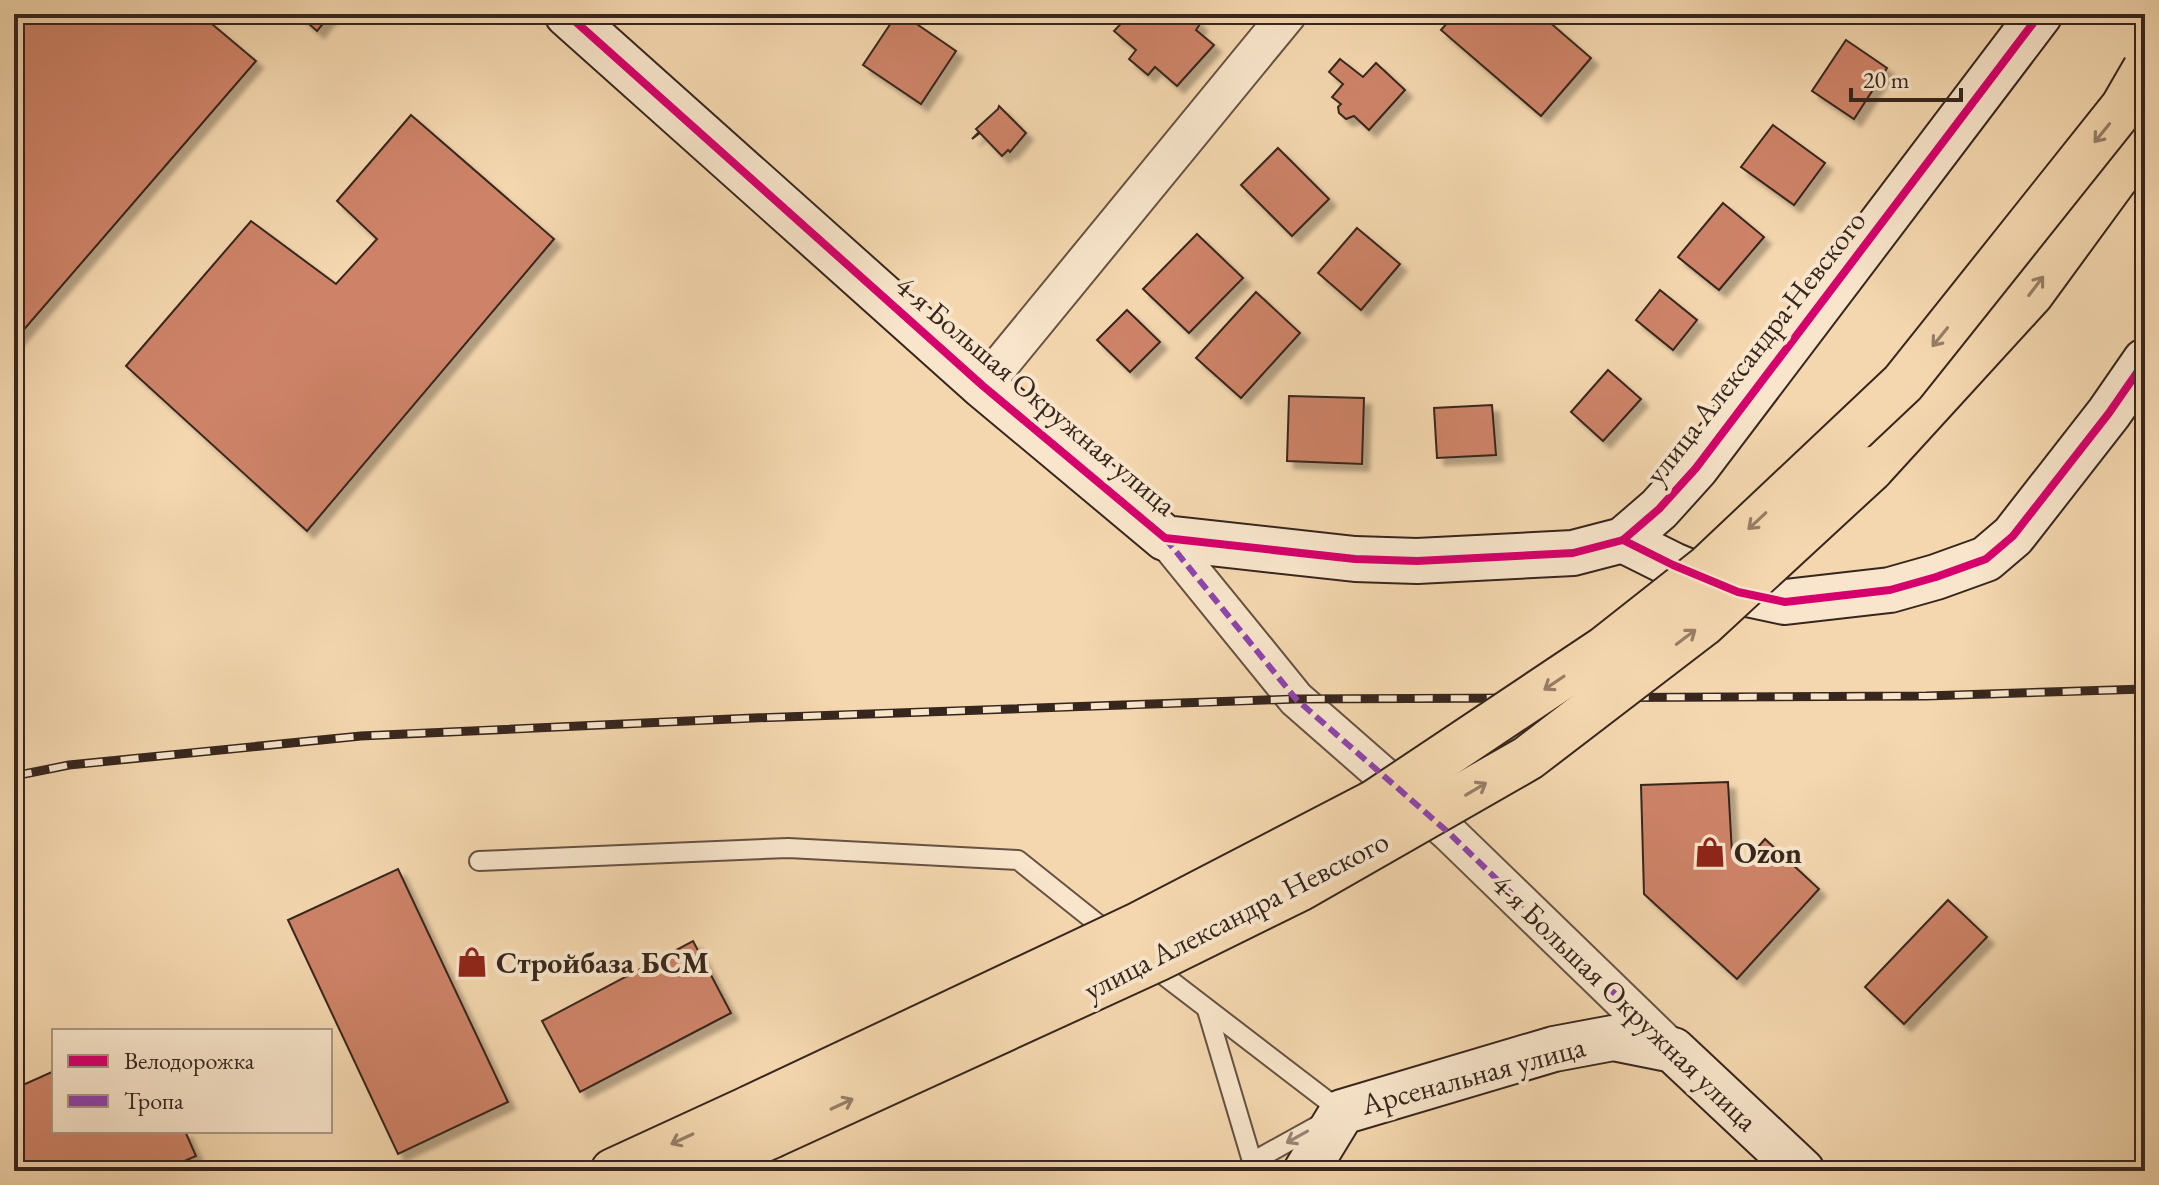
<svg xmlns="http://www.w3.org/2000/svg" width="2159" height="1185" font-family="'EB Garamond',serif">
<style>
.building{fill:#ce8368;stroke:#37261d;stroke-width:2;filter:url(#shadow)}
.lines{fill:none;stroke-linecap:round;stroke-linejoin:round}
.lane-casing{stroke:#665242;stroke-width:22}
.street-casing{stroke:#665242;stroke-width:40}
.secondary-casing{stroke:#37261d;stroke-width:48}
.primary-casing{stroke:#37261d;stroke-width:48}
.lane{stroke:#f8e5cb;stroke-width:18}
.street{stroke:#f8e5cb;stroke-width:36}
.secondary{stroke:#f8e5cb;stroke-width:44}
.primary{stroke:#f4d7af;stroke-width:44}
.rail-casing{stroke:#37261d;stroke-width:9}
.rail{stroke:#f8e5cb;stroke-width:6;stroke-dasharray:18;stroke-linecap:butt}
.primary-bridge-casing{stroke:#37261d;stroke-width:48;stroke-linecap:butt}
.primary-bridge{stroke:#f4d7af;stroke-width:44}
.quiet{stroke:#8e44ad;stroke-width:6;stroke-dasharray:12 6;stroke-linecap:butt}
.cycleway-casing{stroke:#f8e5cb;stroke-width:13}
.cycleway{stroke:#d6006c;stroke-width:8}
.oneway{stroke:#967e66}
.oneway2{stroke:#988674}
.labels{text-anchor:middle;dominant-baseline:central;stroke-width:8;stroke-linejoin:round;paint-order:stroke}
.street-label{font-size:30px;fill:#37261d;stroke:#f8e5cb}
.poi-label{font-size:30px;font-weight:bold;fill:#37261d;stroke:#f8e5cb;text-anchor:start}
</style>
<defs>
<filter id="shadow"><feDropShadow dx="7" dy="7" stdDeviation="2" flood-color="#0004"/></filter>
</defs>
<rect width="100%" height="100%" fill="#f4d7af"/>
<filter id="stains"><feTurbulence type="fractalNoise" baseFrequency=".0025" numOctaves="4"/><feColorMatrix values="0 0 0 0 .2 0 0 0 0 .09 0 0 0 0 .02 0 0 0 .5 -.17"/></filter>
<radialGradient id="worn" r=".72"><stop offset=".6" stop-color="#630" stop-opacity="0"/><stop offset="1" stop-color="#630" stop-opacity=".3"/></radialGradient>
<g class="building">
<path d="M14 14H200L256 61 14 341Z"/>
<path d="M298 14H331L317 31Z"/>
<path d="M897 14H902L956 51 921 104 863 65Z"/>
<path d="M1130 14H1189L1200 24 1196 30 1214 45 1177 86 1155 67 1148 75 1129 59 1136 50 1114 31Z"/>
<path d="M1455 14H1540L1591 58 1541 116 1441 30Z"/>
<path d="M1846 40 1887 68 1854 119 1812 91Z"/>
<path d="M1340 59 1363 77 1376 63 1405 90 1369 130 1354 116 1346 119 1339 113 1338 107 1341 104 1332 97 1343 84 1329 72Z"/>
<path d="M999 106 1026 133 1010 152 1008 150 1002 156 980 133 972 139 979 132 976 129 998 109Z"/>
<path d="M411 115 554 239 307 531 126 366 251 221 336 284 377 239 337 201Z"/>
<path d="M1773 125 1825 163 1794 205 1741 167Z"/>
<path d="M1278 148 1329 199 1292 236 1241 185Z"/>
<path d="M1723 203 1764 237 1719 290 1678 257Z"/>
<path d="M1357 228 1400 264 1361 310 1318 273Z"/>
<path d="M1197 234 1243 278 1189 333 1143 289Z"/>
<path d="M1660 290 1697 320 1673 350 1636 320Z"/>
<path d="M1256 292 1300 333 1241 398 1196 358Z"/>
<path d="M1127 310 1160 342 1130 372 1097 340Z"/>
<path d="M1608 370 1641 399 1603 441 1571 412Z"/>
<path d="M1289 396 1364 398 1362 464 1287 461Z"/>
<path d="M1492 405 1496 455 1437 458 1434 408Z"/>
<path d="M1728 782 1732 853 1743 864 1765 839 1819 889 1737 979 1644 894 1641 785Z"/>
<path d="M398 869 508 1102 398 1154 288 920Z"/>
<path d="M1948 900 1987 937 1904 1024 1865 987Z"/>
<path d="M693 941 731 1013 580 1092 542 1021Z"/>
<path d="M54 1071V1131H185L196 1156 162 1171H14V1089Z"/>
</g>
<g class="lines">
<defs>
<g id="lane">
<path d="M479 861 788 848 1018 860 1113 936"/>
<path d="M1149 964 1342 1112 1252 1162"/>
<path d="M1207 1010 1255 1171"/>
</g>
<g id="street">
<path d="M983 386 1288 14"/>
<path d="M1165 538 1296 699 1449 833 1673 1050"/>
</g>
<g id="secondary">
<path d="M567 14 983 386 1165 538 1355 559 1417 561 1573 553 1623 540 1659 509 1696 468 2040 14"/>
<path d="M1623 540 1673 565 1738 592 1785 602 1890 590 1936 577 1986 559 2013 536 2109 413 2145 361"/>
<path d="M1306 1171 1342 1112 1554 1049 1613 1038 1673 1050 1802 1171"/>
</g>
<g id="primary">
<path d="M1871 469 2031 294 2145 138"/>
<path d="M613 1171 750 1108"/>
<path d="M694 1171 771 1136"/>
</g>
</defs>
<use href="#lane" class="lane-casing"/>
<use href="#street" class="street-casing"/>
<use href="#secondary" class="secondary-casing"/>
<use href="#primary" class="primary-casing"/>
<use href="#lane" class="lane"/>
<use href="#street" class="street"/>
<use href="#secondary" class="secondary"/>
<use href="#primary" class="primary"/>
<defs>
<path id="rail" d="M14 776 69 765 361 736 753 718 1296 699 1926 696 2145 689"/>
</defs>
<use href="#rail" class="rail-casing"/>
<use href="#rail" class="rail"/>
<defs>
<g id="primary-bridge">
<path d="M750 1108 1136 926 1375 802 1604 649 1708 567 1903 383 2123 107 2145 69"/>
<path d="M771 1136 1157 959 1301 888 1528 758 1703 624 1871 469"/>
</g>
</defs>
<use href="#primary-bridge" class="primary-bridge-casing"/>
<use href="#primary-bridge" class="primary-bridge"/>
<path class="quiet" d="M1165 538 1296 699 1449 833 1673 1050"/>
<defs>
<g id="cycleway">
<path d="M567 14 983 386 1165 538 1355 559 1417 561 1573 553 1623 540 1659 509 1696 468 2040 14"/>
<path d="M1623 540 1673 565 1738 592 1785 602 1890 590 1936 577 1986 559 2013 536 2109 413 2145 361"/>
</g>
</defs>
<use href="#cycleway" class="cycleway-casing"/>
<use href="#cycleway" class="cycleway"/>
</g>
<defs><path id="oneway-shaft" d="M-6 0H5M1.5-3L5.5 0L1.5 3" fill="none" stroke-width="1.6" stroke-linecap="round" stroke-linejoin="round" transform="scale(2)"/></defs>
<g class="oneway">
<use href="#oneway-shaft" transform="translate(2102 133) rotate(129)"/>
<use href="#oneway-shaft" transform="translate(2036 286) rotate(-53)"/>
<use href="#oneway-shaft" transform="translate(1940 337) rotate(129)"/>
<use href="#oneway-shaft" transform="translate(1757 521) rotate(137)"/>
<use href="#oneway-shaft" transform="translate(1686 637) rotate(-37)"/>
<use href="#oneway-shaft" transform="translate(1554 683) rotate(146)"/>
<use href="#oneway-shaft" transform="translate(1476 789) rotate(-31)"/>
<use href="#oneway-shaft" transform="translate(842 1104) rotate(-25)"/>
<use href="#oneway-shaft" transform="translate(682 1139) rotate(155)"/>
</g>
<use class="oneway2" href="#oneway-shaft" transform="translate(1297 1137) rotate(151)"/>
<defs>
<symbol id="shop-bare" viewBox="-9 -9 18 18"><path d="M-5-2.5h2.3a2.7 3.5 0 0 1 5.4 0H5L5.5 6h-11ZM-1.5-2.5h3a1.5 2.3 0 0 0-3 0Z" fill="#8f2418" stroke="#f8e5cb" stroke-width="2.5" paint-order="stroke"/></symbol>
</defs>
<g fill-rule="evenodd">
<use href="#shop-bare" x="1688" y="830" width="44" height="44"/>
<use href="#shop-bare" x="450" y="940" width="44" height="44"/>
</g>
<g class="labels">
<g class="street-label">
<text transform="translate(1755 347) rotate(-52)">улица Александра Невского</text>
<text transform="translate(1036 395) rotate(40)">4-я Большая Окружная улица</text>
<text transform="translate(1236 915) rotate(-27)">улица Александра Невского</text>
<text transform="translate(1625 1002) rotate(44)">4-я Большая Окружная улица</text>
<text transform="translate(1473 1075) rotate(-15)">Арсенальная улица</text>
</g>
<g class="poi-label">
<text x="1734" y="852">Ozon</text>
<text x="496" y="962">Стройбаза БСМ</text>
</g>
</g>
<rect width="2159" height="1185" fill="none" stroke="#f4d7af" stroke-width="48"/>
<rect x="16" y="16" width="2127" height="1153" fill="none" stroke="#37261d" stroke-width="4"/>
<rect x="24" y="24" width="2111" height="1137" fill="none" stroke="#37261d" stroke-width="2"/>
<rect x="52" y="1029" width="280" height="104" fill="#f8e5cb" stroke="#ab9985" stroke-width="2"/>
<rect x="68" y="1055" width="40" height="12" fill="#d6006c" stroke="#ab9985" stroke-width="2"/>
<text x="124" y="1069" font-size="24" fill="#37261d">Велодорожка</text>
<rect x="68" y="1095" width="40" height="12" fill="#8e44ad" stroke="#ab9985" stroke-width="2"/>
<text x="124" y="1109" font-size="24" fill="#37261d">Тропа</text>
<path d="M1851 88v12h110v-12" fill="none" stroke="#37261d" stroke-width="4"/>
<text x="1863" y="88" font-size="24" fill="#37261d" stroke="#f8e5cb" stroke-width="6" paint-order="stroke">20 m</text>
<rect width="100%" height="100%" filter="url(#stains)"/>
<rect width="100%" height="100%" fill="url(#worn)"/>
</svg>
